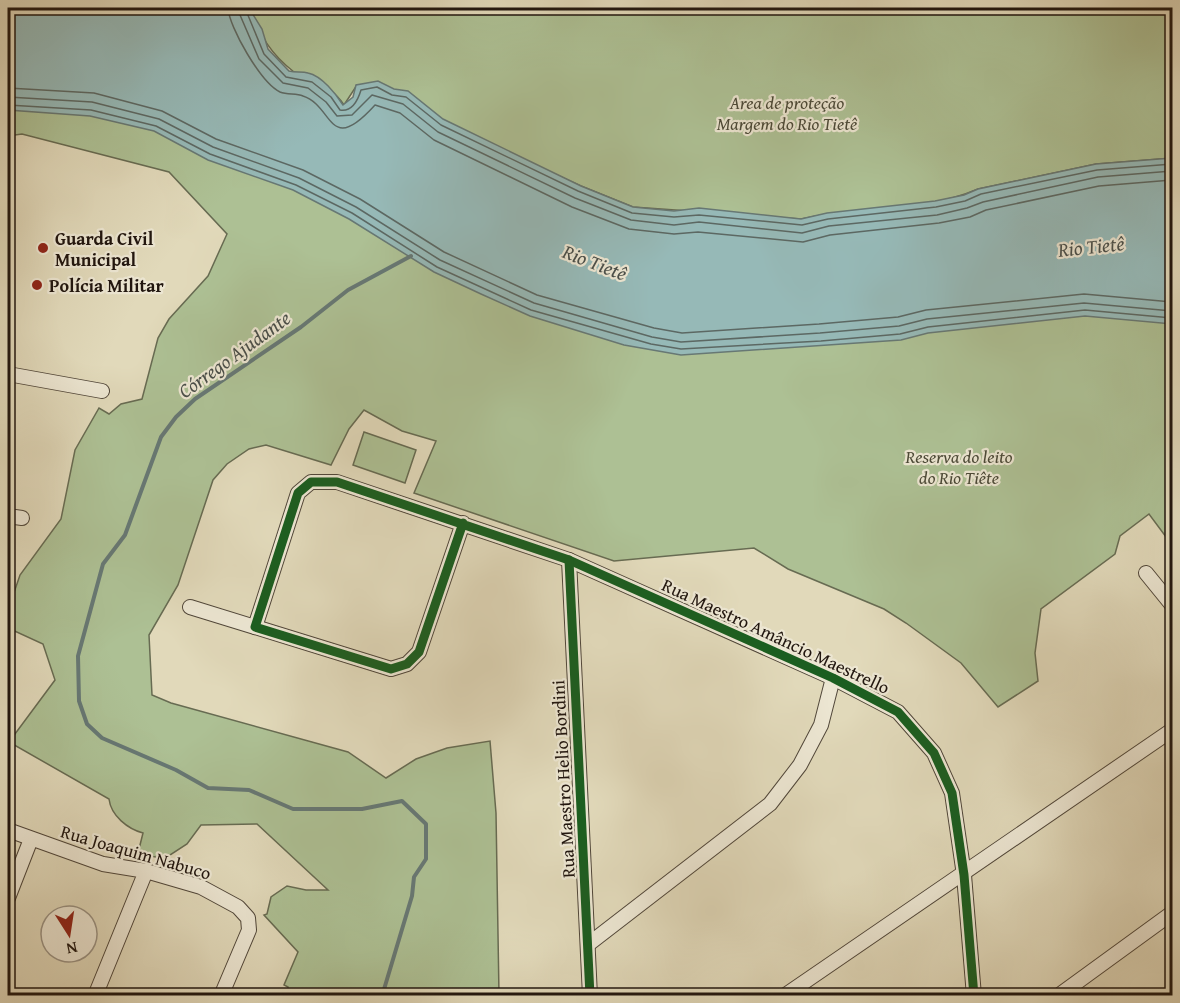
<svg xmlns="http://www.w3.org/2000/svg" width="1180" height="1003" font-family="'Gentium Book Plus',serif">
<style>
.green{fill:#adc094;stroke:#676b52;stroke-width:1.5}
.water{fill:#96b9b7;stroke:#677874;stroke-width:1.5}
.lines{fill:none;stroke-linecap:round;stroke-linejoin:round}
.shore{stroke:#5c6863;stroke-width:1.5}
.stream{stroke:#677874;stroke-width:4}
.minor-casing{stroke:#51473a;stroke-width:16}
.minor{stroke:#ece6d2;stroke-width:14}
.cycleway-casing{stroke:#ece6d2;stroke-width:13}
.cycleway{stroke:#1b5e20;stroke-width:9}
.poi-dot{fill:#8f2418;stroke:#ece6d2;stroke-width:2}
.labels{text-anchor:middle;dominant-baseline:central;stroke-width:4.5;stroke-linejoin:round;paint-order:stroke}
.park-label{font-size:18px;font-style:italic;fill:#4b4937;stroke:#ece6d2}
.poi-label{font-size:18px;font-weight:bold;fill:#21160f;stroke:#ece6d2;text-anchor:start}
.street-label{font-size:18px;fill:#21160f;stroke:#ece6d2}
.water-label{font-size:20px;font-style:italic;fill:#4a4f4a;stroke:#ece6d2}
</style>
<rect width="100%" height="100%" fill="#e1d9ba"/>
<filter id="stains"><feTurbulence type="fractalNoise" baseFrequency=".00333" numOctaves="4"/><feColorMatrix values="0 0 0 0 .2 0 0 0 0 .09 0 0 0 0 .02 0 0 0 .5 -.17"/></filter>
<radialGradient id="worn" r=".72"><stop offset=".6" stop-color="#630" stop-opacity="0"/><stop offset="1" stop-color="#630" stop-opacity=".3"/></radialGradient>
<g class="green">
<path d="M248 8H1172V158L1096 164 978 189C923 213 859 205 801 219L633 207 581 186 357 85 344 105C331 84 312 85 294 72 269 53 261 35 248 8Z"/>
<path d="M8 74 267 145 1172 303V545L1149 514 1120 536 1115 554 1041 609 1035 653 1038 681 998 707 961 663 906 623 884 609 788 569 754 548 614 561 414 493 436 441 402 431 364 410 349 429 331 465 266 445 249 449 227 464 213 480 178 585 149 635 152 695 171 703 348 752 386 778 416 759 447 748 490 741 496 813 499 995 287 996 288 987 284 985 298 952 264 915 267 914 271 897 287 886 306 890H328L257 824 201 825 187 844 164 859 138 853 143 833C128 829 111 816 109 799L9 742 55 680 43 644 8 628V610L20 575 61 519 75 450 99 408 109 414 121 404 142 399 158 338 169 319 208 276 227 234 169 172 22 134 8 136Z"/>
<path d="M364 432 416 450 405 483 353 465Z"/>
</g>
<path class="water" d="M8 8H249L262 29 268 49 289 71C296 73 302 71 308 73 322 76 336 94 343 105L353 97 356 85 378 81 394 89 408 91 443 119 581 186 633 207 674 211 699 208 801 219 827 213 935 201 964 195 978 189 1096 164 1172 158V324L1085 316 928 333 901 340 681 355 624 345 530 316 481 294 434 272 349 219 293 190 208 160 154 131 90 116 8 110Z"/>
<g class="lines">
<g class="shore">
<path d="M228 8C229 27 261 83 280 92 288 95 296 93 303 96 334 106 328 157 375 105L400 113 434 140 572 207 629 229 674 234 698 232 803 242 830 235 939 223 970 217 986 210 1099 186 1172 180"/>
<path d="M237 8 259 59 283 83 308 88 326 102 337 116 352 115 372 95 403 104 438 132 575 198 631 220 674 225 699 222 802 233 829 226 937 215 967 208 983 202 1098 177 1172 171"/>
<path d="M245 8 264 54 286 77 312 82 331 97 340 110C352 112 358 100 361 90L377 87 392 95 406 97 441 125 578 191 632 213 674 217 699 215 802 225 828 219 936 207 965 201 981 194 1097 170 1172 164"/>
<path d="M8 88 94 93 162 111 216 139 303 170 360 199 444 252 537 295 654 328 682 333 819 324 898 317 926 310 1084 294 1172 302"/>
<path d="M8 97 92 102 159 119 213 147 299 178 356 207 440 260 534 303 652 337 681 342 820 333 899 326 927 319 1084 303 1172 311"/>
<path d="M8 105 91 110 156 126 210 154 296 185 352 213 437 267 531 310 651 344 681 349 821 341 900 334 928 327 1085 310 1172 318"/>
</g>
<path class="stream" d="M382 996 412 896 414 877 426 859V824L402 801 362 809H293L249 790 208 788 176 770 102 738 87 724 79 701 78 656 103 564 125 535 161 437 176 417 195 399 301 327 348 290 411 256"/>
<defs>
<g id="minor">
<path d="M8 374 102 391"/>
<path d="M8 516 22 518"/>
<path d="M463 523 419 652 407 664 391 669 255 627 298 493 311 482H337L569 560 833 678 898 712 934 753 952 793 964 875 974 996"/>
<path d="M569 560 590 996"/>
<path d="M1146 573 1172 605"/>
<path d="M190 607 255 627"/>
<path d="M8 830 103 864 146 871 201 887 238 907 248 918 249 930 221 996"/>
<path d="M8 898 31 839"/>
<path d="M590 943 770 804 800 765 821 725 833 678"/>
<path d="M95 996 146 871"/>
<path d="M784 996 1172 730"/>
<path d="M1058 996 1172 913"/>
</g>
</defs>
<use href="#minor" class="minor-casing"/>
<use href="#minor" class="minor"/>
<defs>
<g id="cycleway">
<path d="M463 523 419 652 407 664 391 669 255 627 298 493 311 482H337L569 560 833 678 898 712 934 753 952 793 964 875 974 996"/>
<path d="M569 560 590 996"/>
</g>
</defs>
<use href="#cycleway" class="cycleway-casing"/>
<use href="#cycleway" class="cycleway"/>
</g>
<g class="poi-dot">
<circle cx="43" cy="248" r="6"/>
<circle cx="37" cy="285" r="6"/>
</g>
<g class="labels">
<g class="park-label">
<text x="787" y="102">Area de proteção<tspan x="787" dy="21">Margem do Rio Tietê</tspan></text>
<text x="959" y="456">Reserva do leito<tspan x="959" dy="21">do Rio Tiête</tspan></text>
</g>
<g class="poi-label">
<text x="55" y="238">Guarda Civil<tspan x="55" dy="21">Municipal</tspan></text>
<text x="49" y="285">Polícia Militar</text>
</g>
<g class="street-label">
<text transform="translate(776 636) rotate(25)">Rua Maestro Amâncio Maestrello</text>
<text transform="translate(563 779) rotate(-93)">Rua Maestro Helio Bordini</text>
<text transform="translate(136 852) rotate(16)">Rua Joaquim Nabuco</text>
</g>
<g class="water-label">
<text transform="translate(1091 246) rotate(-6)">Rio Tietê</text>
<text transform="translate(595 262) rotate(21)">Rio Tietê</text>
<text transform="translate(234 354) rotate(-36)">Córrego Ajudante</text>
</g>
</g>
<rect width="1180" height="1003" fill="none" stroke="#e1d9ba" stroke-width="30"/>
<rect x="9" y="9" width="1162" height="985" fill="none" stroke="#21160f" stroke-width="3"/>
<rect x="15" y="15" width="1150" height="973" fill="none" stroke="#21160f" stroke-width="1.5"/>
<g transform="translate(69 934) rotate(168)"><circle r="28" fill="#ece6d2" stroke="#9b9384" stroke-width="1.5"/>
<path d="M0-4.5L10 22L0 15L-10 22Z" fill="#8f2418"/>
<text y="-9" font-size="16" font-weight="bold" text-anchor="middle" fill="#21160f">N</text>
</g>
<rect width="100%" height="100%" filter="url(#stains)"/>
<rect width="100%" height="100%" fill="url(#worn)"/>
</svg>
